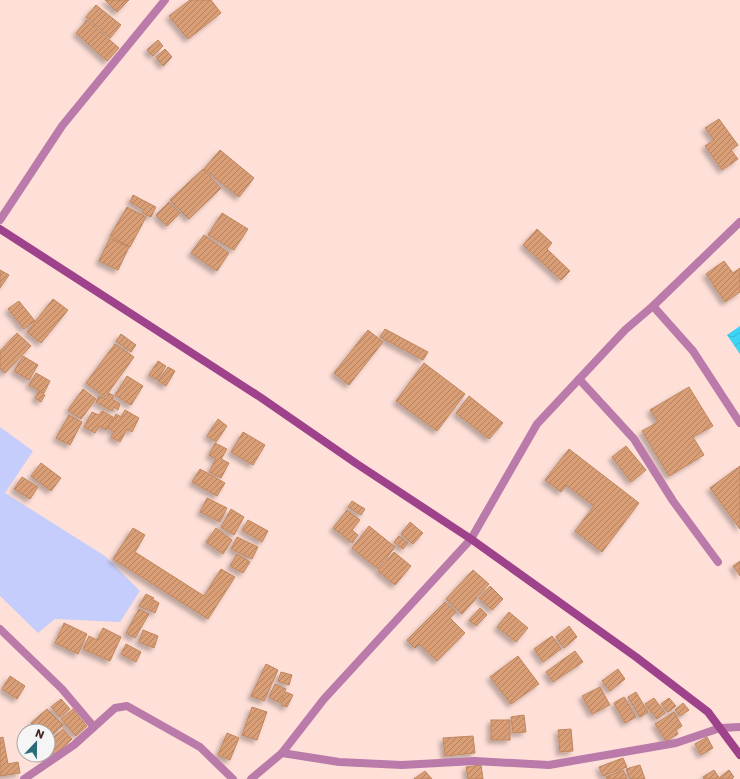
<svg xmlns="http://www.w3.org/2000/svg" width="740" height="779" font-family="Poppins,sans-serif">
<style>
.green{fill:#c4cdfb}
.water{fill:url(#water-waves)}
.building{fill:url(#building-hatch);stroke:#bf865e;filter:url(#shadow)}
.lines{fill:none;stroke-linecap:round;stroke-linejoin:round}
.street{stroke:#ba7bab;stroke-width:8}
.secondary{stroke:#9e428c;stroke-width:8}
</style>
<defs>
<pattern id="water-waves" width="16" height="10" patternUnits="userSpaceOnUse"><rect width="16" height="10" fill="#3cd5f5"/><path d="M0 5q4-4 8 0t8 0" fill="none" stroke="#36b7d2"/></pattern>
<pattern id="building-hatch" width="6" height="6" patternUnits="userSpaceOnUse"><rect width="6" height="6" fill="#d99e75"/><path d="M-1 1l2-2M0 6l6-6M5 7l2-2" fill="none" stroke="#b28160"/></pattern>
<filter id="shadow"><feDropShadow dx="-3.5" dy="3.5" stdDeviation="2" flood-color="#0004"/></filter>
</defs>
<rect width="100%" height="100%" fill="#ffe0d8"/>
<path class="green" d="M0 427 33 451 5 493 105 556 140 591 120 622 55 619 38 633 0 596Z"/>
<path class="water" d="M740 326V354L727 335Z"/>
<g class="building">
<path d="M105 0H129L117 12Z"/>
<path d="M190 0H211L221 13 188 39 169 16Z"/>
<path d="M96 5 121 25 110 38 86 17Z"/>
<path d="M87 20 119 48 107 61 76 33Z"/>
<path d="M158 40 163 46 153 56 147 50Z"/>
<path d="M165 49 172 57 163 66 156 57Z"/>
<path d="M719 119 738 145 731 150 738 159 722 170 705 146 714 140 705 128Z"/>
<path d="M220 150 254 178 239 197 204 169Z"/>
<path d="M203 169 221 188 189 219 170 200Z"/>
<path d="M133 195 156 207 151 217 142 213 144 210 130 202Z"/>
<path d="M169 202 180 213 167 226 156 215Z"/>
<path d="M127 207 146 217 130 247 110 236Z"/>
<path d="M222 213 248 229 234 250 208 235Z"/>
<path d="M537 229 552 243 547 249 570 271 561 280 523 245Z"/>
<path d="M204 235 229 253 217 271 191 253Z"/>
<path d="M110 238 129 247 118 270 99 261Z"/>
<path d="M724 261 733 273 740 268V292L725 302 706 274Z"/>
<path d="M0 270 9 275 0 288Z"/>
<path d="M53 299 68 310 41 343 27 332Z"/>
<path d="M19 301 35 321 24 329 8 309Z"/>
<path d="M385 329 428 352 423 360 380 337Z"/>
<path d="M368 330 383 342 349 385 334 373Z"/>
<path d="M17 333 31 346 5 373 0 368V351Z"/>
<path d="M121 334 136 345 131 352 116 341Z"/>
<path d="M115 344 134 357 105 397 86 383Z"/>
<path d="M23 356 38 365 29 380 14 371Z"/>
<path d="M158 361 166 366 157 380 149 375Z"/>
<path d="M424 363 465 394 437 431 396 401Z"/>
<path d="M168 367 175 371 166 386 158 381Z"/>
<path d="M36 373 50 381 44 393 29 385Z"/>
<path d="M127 376 143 386 131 405 115 395Z"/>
<path d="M689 387 713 426 693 437 704 455 669 476 642 431 658 422 650 410Z"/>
<path d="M83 389 96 399 81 419 68 410Z"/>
<path d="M39 391 45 395 41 402 35 398Z"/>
<path d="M109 393 114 396 112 399 120 404 118 410 114 407 112 411 96 402 99 396 106 399Z"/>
<path d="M469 396 503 423 489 439 456 413Z"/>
<path d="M125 410 139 418 132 432 127 429 120 442 111 437 114 432 108 428 116 414 121 417Z"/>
<path d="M102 411 113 417 106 430 99 426 95 433 84 427 92 412 99 415Z"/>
<path d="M69 415 82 422 70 445 56 438Z"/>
<path d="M218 419 227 426 216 442 207 436Z"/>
<path d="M243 432 265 445 253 465 231 452Z"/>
<path d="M215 443 227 449 221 459 229 463 221 478 209 472 216 459 209 455Z"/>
<path d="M626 446 646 470 631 482 612 457Z"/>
<path d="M569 449 639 503 602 552 575 531 594 506 566 485 561 492 545 480Z"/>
<path d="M41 463 61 478 51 491 31 476Z"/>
<path d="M740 466V529L710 488Z"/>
<path d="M200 469 225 483 217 496 192 482Z"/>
<path d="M22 477 38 487 30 499 14 489Z"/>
<path d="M207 498 227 508 220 522 200 512Z"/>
<path d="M352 501 365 509 361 515 348 507Z"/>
<path d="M231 509 244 517 234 535 221 527Z"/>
<path d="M347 510 360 520 352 530 358 535 352 543 333 528Z"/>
<path d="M248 520 268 531 262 542 242 530Z"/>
<path d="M410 522 423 533 413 544 401 534Z"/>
<path d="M369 526 395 547 378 569 352 548Z"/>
<path d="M133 528 145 535 135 552 204 596 221 569 235 577 208 619 113 559Z"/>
<path d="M216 528 232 540 223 554 206 542Z"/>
<path d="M399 536 408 543 403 549 394 542Z"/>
<path d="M237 537 258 547 252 559 231 549Z"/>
<path d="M394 552 411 566 395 585 378 571Z"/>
<path d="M237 554 250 562 243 573 230 566Z"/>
<path d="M740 561V576L733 566Z"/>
<path d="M473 570 489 584 462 614 446 599Z"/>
<path d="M490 586 503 599 492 610 479 598Z"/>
<path d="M146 594 154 598 147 610 139 606Z"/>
<path d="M154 600 159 603 155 613 149 610Z"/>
<path d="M445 602 456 612 450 618 465 633 437 661 419 644 415 648 407 640Z"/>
<path d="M480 608 487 615 476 626 469 620Z"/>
<path d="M139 609 149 614 135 638 126 633Z"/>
<path d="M509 612 528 628 516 642 497 627Z"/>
<path d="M64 623 87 634 78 654 55 643Z"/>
<path d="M569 626 577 637 564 648 556 637Z"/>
<path d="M103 628 121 637 110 661 83 649 89 636 97 640Z"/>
<path d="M143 630 158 636 154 648 139 642Z"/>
<path d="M552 636 561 649 543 662 534 649Z"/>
<path d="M126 644 141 652 136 662 121 654Z"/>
<path d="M575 651 583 662 553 682 546 672Z"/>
<path d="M518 656 539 684 511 704 490 677Z"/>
<path d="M266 664 278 670 264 701 251 696Z"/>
<path d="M618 669 625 679 610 691 602 681Z"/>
<path d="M281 672 292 675 289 685 278 681Z"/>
<path d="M10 676 25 686 17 699 2 689Z"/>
<path d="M275 684 286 689 280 703 269 697Z"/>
<path d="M600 687 610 705 592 714 582 696Z"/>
<path d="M286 692 293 695 287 707 281 705Z"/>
<path d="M636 692 648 712 640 717 628 697Z"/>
<path d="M624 697 636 717 625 723 614 703Z"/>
<path d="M654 698 665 713 657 719 645 704Z"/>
<path d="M669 698 676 706 668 712 661 704Z"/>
<path d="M61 699 70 709 60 717 51 707Z"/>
<path d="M683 703 689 710 680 716 675 710Z"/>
<path d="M252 707 267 712 257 740 242 735Z"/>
<path d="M47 709 63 725 48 739V731H39L31 723Z"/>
<path d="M73 709 87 726 76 736 61 719Z"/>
<path d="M674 712 682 726 676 730 678 734 666 741 655 724Z"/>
<path d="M524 715 526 732 513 733 511 717Z"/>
<rect x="491" y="720" width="19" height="20"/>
<path d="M63 729 72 739 55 755 48 747V742Z"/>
<path d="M571 729 573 751 560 752 558 730Z"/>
<path d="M227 733 239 738 230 760 218 755Z"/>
<path d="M473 736 475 753 445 756 443 738Z"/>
<path d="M3 737 8 764 18 762 20 773 0 776V738Z"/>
<path d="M707 737 713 748 701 755 695 744Z"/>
<path d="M623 758 627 767 603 776 599 767Z"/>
<path d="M481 765 483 779H468L466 767Z"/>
<path d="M640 765 645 779H630L626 769Z"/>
<path d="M623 770 627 779H607L606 777Z"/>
<path d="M714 770 720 779H704L703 777Z"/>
<path d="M729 770 734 777 732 779H721L720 777Z"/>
<path d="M425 771 432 779H414Z"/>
</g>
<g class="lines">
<g class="street">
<path d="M0 220 62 126 165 0"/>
<path d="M653 306 693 351 740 423"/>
<path d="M579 379 634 439 673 501 718 562"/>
<path d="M0 629 62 689 94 727"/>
<path d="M282 753 339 762 402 765 475 761 549 765 676 743 720 728 740 727"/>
<path d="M24 779 74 745 115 708 127 706 200 747 233 779"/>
<path d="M251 779 282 753 324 699 471 539 537 424 625 330 653 306 740 222"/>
</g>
<path class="secondary" d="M0 229 260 397 357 464 471 539 636 657 708 712 740 755"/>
</g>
<g transform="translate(36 743) rotate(22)"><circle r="19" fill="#f5f5f5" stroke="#aea3a0"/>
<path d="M0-3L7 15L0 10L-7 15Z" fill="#296d7d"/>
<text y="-6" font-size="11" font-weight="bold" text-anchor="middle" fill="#442821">N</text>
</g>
</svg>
